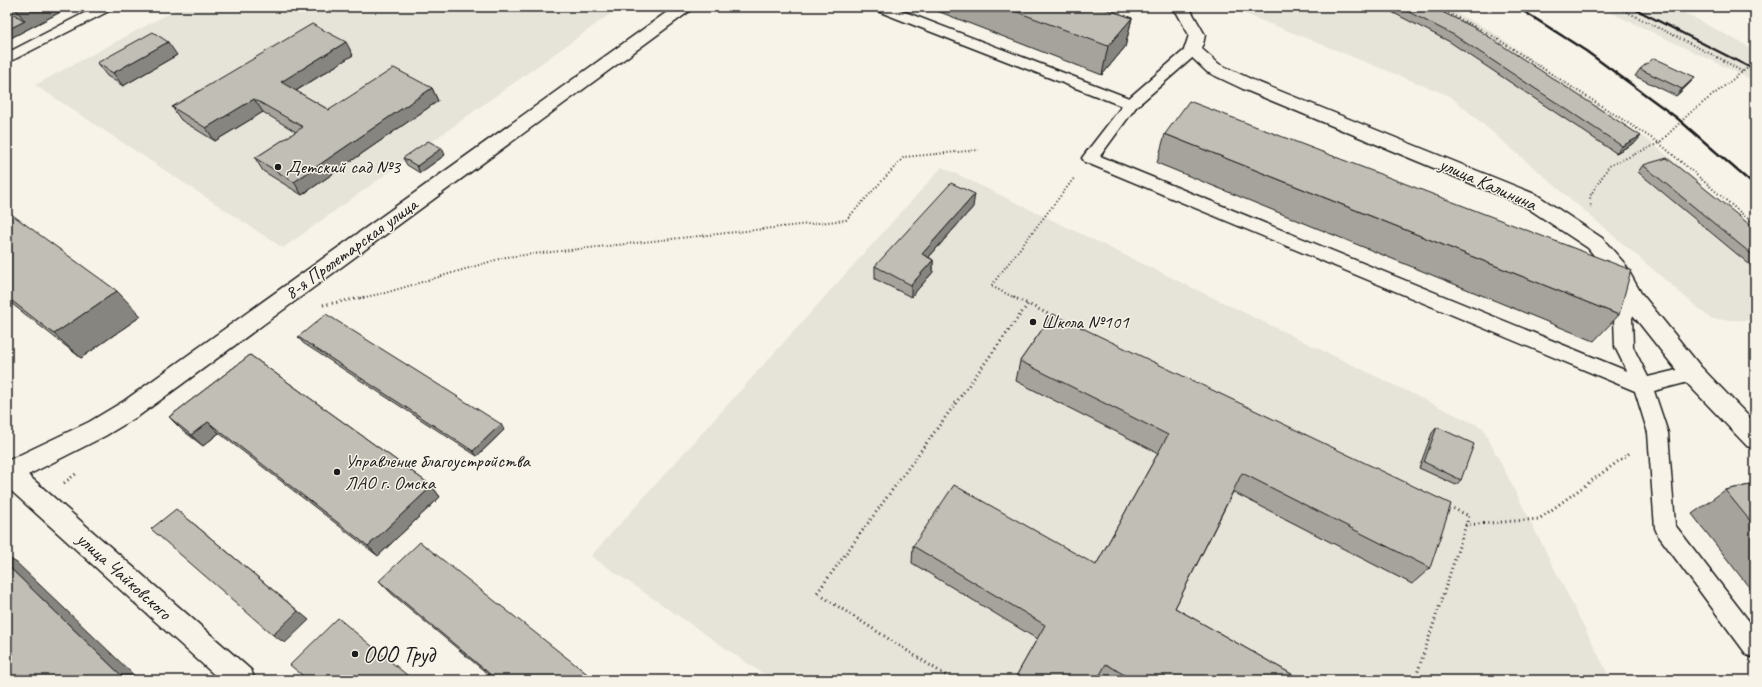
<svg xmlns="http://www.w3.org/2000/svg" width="1762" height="687" font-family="Caveat,sans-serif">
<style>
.built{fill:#e6e3d9}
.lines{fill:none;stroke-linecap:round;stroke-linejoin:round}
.lane-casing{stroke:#1c1c1c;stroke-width:3}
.street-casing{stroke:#1c1c1c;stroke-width:3}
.path-far1{stroke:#1c1c1c;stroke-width:2;stroke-dasharray:1 2.5;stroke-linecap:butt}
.path{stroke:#1c1c1c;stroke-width:3;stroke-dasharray:1 3.5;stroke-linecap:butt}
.lane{fill:#f7f3e8;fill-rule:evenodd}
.street{fill:#f7f3e8;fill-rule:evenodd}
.rail{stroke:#1c1c1c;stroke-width:2.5}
.wall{fill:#a5a39c;stroke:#1c1c1c}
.shaded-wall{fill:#86857f;stroke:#1c1c1c}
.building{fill:#c0beb5;stroke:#1c1c1c}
.poi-dot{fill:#1c1c1c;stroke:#f7f3e8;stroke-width:1.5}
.labels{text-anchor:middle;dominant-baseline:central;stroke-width:3;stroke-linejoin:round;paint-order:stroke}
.poi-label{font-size:19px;fill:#1c1c1c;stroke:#f7f3e8;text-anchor:start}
.street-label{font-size:19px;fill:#1c1c1c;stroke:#f7f3e8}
.near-poi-label{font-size:23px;fill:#1c1c1c;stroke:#f7f3e8;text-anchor:start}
</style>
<rect width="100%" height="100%" fill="#f7f3e8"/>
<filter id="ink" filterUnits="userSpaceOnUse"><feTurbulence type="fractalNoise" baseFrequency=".025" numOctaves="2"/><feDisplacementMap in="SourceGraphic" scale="8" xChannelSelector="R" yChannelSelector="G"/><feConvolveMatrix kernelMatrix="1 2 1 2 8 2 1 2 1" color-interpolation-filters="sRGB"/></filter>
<g filter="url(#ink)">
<g class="built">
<path d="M181 7H620L283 248 35 85Z"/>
<path d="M1228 7H1444L1488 29 1652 143 1755 229V321L1711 319 1450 96Z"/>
<path d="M1599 7H1673L1755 50V81Z"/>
<path d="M942 167 1483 428 1611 680H772L591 556Z"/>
</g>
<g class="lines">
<defs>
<g id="lane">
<path d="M96 7H113L111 10 7 63V53Z"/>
<path d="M873 7H892L1129 98 1188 47 1193 46 1198 47 1200 50 1198 53 1136 107 1100 156 1627 371 1615 347 1614 318 1627 294 1633 292 1639 294 1642 299 1632 318 1633 347 1648 377 1693 366 1700 369 1702 374 1700 379 1654 391 1668 433 1675 525 1755 629V658L1747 655 1658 535 1655 528 1648 433 1635 391 1085 162 1082 158 1085 154 1122 106 875 10Z"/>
</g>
<g id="street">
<path d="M674 7H693L691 10 140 415 105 436 28 475 251 670 255 680H220L7 487V461L89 422 124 401Z"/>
<path d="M1169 7H1189L1205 35 1202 49 1219 64 1255 81 1537 195 1602 238 1624 263 1641 293 1701 367 1755 423V449L1747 446 1685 381 1625 305 1609 274 1588 248 1523 205 1243 89 1207 72 1184 50 1189 35 1177 13Z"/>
</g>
</defs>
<use href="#lane" class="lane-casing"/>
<use href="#street" class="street-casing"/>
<g class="path-far1">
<path d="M1436 7 1488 33 1659 143 1609 166 1590 196 1591 208"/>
<path d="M1617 7 1721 59 1743 72"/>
<path d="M1755 62 1690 113 1659 143 1755 225"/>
<path d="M360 298 385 293 506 257 846 220 904 157 979 150"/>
<path d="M1015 298 991 286 1075 177"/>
</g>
<g class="path">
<path d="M1013 297 1028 304"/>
<path d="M323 305 365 297"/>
<path d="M64 483 77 473"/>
<path d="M1465 525 1539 519 1631 452"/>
<path d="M953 680 817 593 1028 304 1054 317"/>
<path d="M1415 680 1469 516 1448 506"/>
</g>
<use href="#lane" class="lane"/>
<use href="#street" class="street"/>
<g class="rail">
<path d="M1517 7 1586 51 1677 118 1755 186"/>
<path d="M1631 7 1755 70"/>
</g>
</g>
<g class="wall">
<path d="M7 7H70L7 40Z"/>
<path d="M927 7H1100L1132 18 1125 47 1102 75Z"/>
<path d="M1382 7H1432L1636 142 1616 153 1450 42Z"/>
<path d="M177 55 123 86 107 76 97 63Z"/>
<path d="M353 55 296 91 329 110 432 88 438 101 302 195 263 171 255 158 296 132 263 112 215 141 181 120 172 107Z"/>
<path d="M1640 69 1695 77 1689 84 1676 96 1635 76Z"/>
<path d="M1165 134 1619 315 1594 341 1157 163Z"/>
<path d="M445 155 420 173 407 165 403 158Z"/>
<path d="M1643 165 1755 229V269L1638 172Z"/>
<path d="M973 207 929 257 933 260V272L911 297 875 279V266Z"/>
<path d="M7 211 141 316 81 358 7 300Z"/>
<path d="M1053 314 1430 568 1412 584 1233 492 1175 608 1302 680H1102L1098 678 1097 680H1014L1037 639 912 563 913 546 1096 565 1158 453 1016 381 1020 361Z"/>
<path d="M298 337 504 430 477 456 303 343Z"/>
<path d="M250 355 432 486 440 497 378 556 219 433 203 446 181 429 169 417Z"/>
<path d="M1437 427 1461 480 1456 485 1419 468 1432 433Z"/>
<path d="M1755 484V595L1692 514 1725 490Z"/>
<path d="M379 581 595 680H495L392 594Z"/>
</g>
<g class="shaded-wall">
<path d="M14 7H70L7 40V30L25 21Z"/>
<path d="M1132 18 1125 47 1102 75 1108 46Z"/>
<path d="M168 42 177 55 123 86 113 73Z"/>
<path d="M346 42 353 55 289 95 281 82Z"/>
<path d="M1695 77 1689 84 1676 96 1682 89Z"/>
<path d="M432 88 438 101 302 195 294 182Z"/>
<path d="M254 99 263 112 215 141 206 128Z"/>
<path d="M1641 136 1636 142 1616 153 1622 146Z"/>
<path d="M442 148 445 155 420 173 417 166Z"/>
<path d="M975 194 973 207 921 266 922 254Z"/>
<path d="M933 260V272L911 297V285Z"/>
<path d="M117 291 141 316 81 358 54 334Z"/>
<path d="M208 422 219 433 203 446 191 435Z"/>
<path d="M501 424 504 430 477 456 473 451Z"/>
<path d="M432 486 440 497 378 556 368 546Z"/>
<path d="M188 519 309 620 285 643 273 635Z"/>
<path d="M7 557 17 563 139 680H126L7 565Z"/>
</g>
<g class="building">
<path d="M1004 7H1100L1132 18 1108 46Z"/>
<path d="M1399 7H1432L1477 29 1641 136 1622 146 1454 35Z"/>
<path d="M7 10 25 21 7 30Z"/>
<path d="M312 24 346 42 281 82 329 110 394 68 432 88 294 182 255 158 303 127 254 99 206 128 172 107Z"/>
<path d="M153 32 168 42 113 73 97 63Z"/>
<path d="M1654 58 1695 77 1682 89 1640 69Z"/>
<path d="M1189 101 1631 270 1619 315 1165 134Z"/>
<path d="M428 141 442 148 417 166 403 158Z"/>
<path d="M1667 158 1755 229V257L1643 165Z"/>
<path d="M951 183 975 194 922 254 933 260 911 285 875 266Z"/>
<path d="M7 211 117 291 54 334 7 297Z"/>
<path d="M326 314 501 424 473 451 298 337Z"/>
<path d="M1053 314 1451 504 1430 568 1242 473 1175 608 1302 680H1133L1106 664 1097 680H1018L1015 678 1045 625 913 546 954 485 1096 565 1168 435 1020 361Z"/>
<path d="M250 355 432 486 368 546 208 422 191 435 169 417Z"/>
<path d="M1437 427 1474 444 1461 480 1424 462Z"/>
<path d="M1755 484V527L1725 490Z"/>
<path d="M176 509 298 611 273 635 151 529Z"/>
<path d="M420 542 595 680H497L379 581Z"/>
<path d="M7 565 126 680H7Z"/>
<path d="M338 618 413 680H308L290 665Z"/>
</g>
</g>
<g class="poi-dot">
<circle cx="278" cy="167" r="4"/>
<circle cx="1033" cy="322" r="4"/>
<circle cx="337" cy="472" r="4"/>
<circle cx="355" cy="654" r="4"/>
</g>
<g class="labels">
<g class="poi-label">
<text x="286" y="167">Детский сад №3</text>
<text x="1041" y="322">Школа №101</text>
<text x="345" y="461">Управление благоустройства<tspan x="345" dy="22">ЛАО г. Омска</tspan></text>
</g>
<g class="street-label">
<text transform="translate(1488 184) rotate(24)">улица Калинина</text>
<text transform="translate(351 249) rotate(-36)">8-я Пролетарская улица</text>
<text transform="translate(124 576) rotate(42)">улица Чайковского</text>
</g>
<g class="near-poi-label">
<text x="363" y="654">ООО Труд</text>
</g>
</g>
<rect width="1762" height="687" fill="none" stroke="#f7f3e8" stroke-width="24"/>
<rect x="12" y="12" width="1738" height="663" fill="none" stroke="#1c1c1c" stroke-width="1.5" filter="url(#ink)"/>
</svg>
